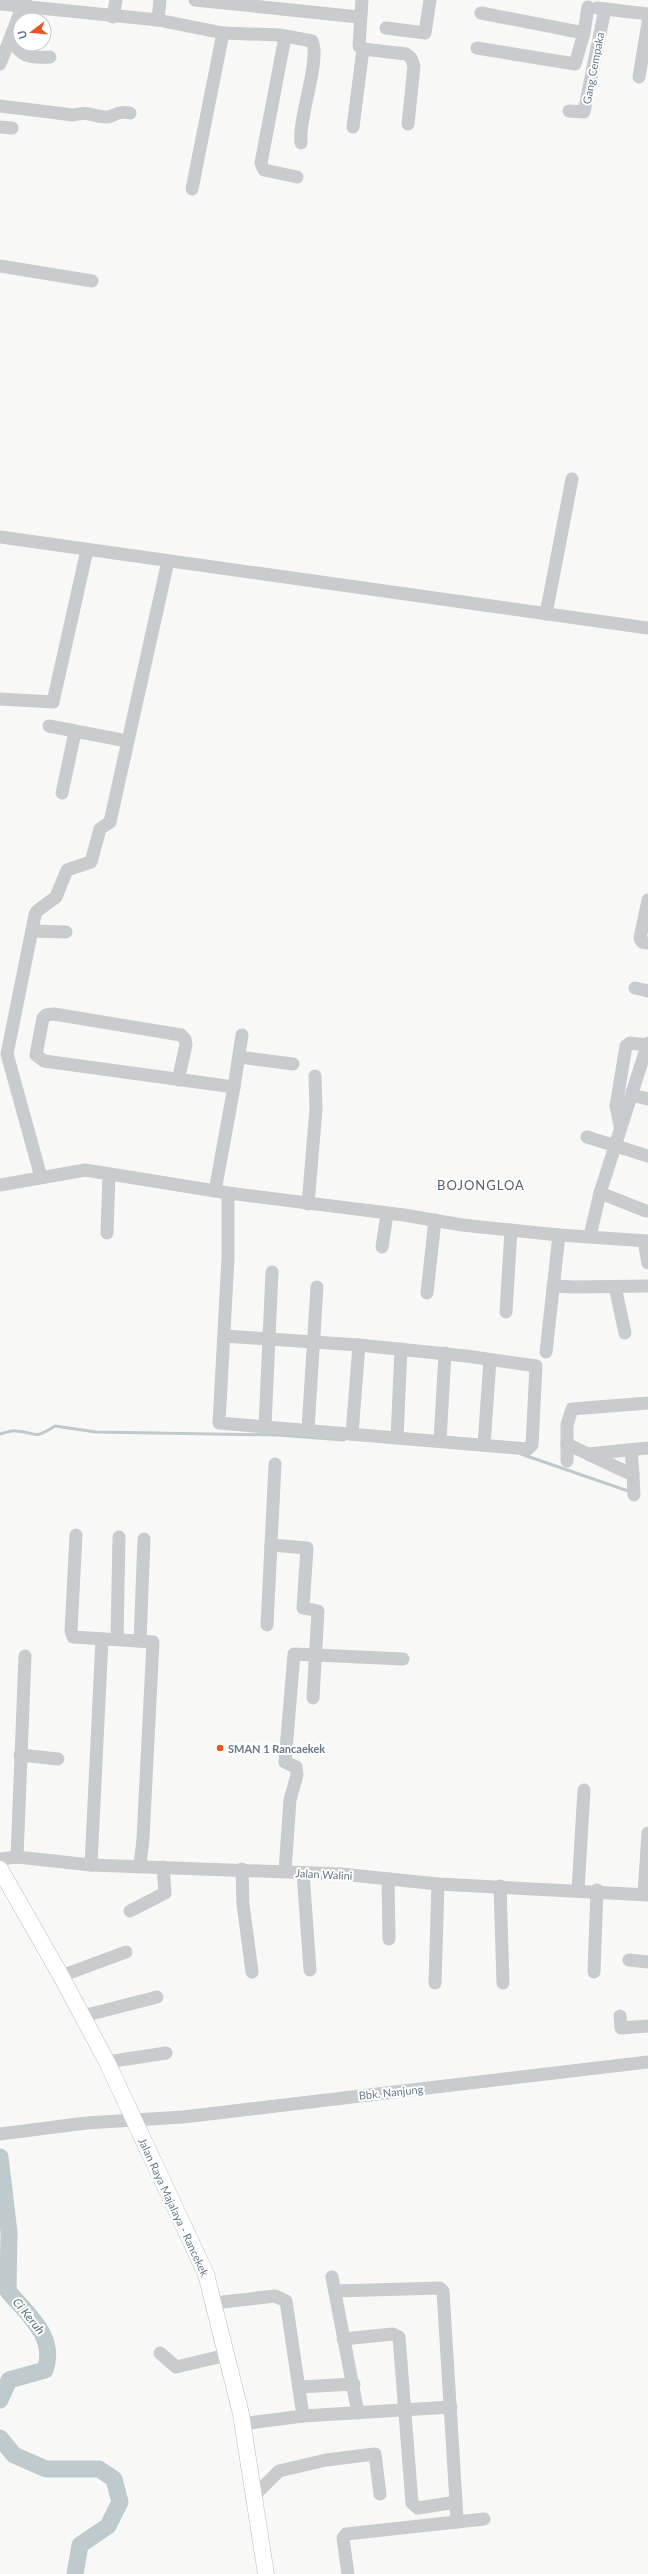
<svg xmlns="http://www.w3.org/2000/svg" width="648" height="2574" font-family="Lato,sans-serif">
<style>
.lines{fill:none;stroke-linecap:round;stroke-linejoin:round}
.stream{stroke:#becace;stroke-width:3}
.river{stroke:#becace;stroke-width:17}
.major-casing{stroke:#b9bdc1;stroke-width:17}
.minor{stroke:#c8cccf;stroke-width:13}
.major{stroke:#fff;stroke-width:16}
.poi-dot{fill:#ed5221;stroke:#fff;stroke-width:1.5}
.labels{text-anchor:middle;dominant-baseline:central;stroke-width:4;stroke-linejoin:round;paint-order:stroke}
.street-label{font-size:11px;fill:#667988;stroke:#fff}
.poi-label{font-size:11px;font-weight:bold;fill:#667988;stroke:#fff;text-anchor:start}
.water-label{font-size:12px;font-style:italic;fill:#5d747c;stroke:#fff}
.quarter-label{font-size:13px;letter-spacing:1px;fill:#54626d;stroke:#fff}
</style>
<rect width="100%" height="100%" fill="#f8f9f6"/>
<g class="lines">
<g class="stream">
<path d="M0 1434C5 1433 11 1430 16 1431 37 1432 32 1441 55 1426L96 1432 278 1435 344 1440"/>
<path d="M521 1454 631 1492"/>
</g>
<g class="river">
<path d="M0 2157 9 2232 8 2291C27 2314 57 2337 45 2370L9 2380 0 2400"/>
<path d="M0 2438 14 2455 46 2469H99L114 2479 120 2502 108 2526 80 2545 75 2574"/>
</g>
<defs>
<path id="major" d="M0 1869 61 1976 107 2062 206 2274 241 2414 266 2574"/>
</defs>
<use href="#major" class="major-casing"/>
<g class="minor">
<path d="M195 0 359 17"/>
<path d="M362 0 359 46 363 49 406 54 411 58 414 66 408 124"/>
<path d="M0 4 158 20 223 33 280 35 312 41C321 61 298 117 301 143"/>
<path d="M597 8 648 14"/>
<path d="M481 13 584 33"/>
<path d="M113 17 116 0"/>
<path d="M158 20 160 0"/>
<path d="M386 28 425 33 430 0"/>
<path d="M285 37 261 163 264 170 297 177"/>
<path d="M10 39C22 57 27 58 50 57"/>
<path d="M477 48 575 64 584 33 588 7"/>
<path d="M0 64 25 0"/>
<path d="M639 77 648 23"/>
<path d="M0 106 73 115C90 111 90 116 105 117 114 118 115 110 130 113"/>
<path d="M569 111 584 112 605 9"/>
<path d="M0 127 12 128"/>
<path d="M353 127 363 49"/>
<path d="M192 189 223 33"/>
<path d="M0 266 92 281"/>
<path d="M0 537 648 628"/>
<path d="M546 614 572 479"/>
<path d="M0 699 53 702 87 550"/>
<path d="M49 726 127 741"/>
<path d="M62 793 75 732"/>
<path d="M648 900 640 938 642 942 648 943"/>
<path d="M33 931 66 932"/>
<path d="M635 988 648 991"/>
<path d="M239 1057 293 1064"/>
<path d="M178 1080 186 1045 185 1039 181 1035 54 1014 46 1015 43 1018 36 1055 44 1061 234 1087 215 1191"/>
<path d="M234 1087 242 1035"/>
<path d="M632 1095 648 1099"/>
<path d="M620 1126 616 1106 626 1046 630 1043 647 1045"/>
<path d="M587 1137 648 1156"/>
<path d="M41 1177 7 1054 35 915 37 911 56 897 67 870 91 862 100 829 110 822 168 561"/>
<path d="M0 1185 85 1170 228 1193 404 1215 462 1225 559 1235 648 1241"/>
<path d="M600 1193 646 1211"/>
<path d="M308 1204 316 1109 315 1076"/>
<path d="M107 1233 109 1175"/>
<path d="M590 1236 600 1193 648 1043"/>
<path d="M644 1241 648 1263"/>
<path d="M382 1247 387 1214"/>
<path d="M553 1286 574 1287 648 1286"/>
<path d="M615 1287 625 1333"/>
<path d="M427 1293 435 1220"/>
<path d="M506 1312 511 1230"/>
<path d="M224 1336 359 1345 466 1356 536 1366 532 1445 528 1449 219 1423 228 1258V1193"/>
<path d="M546 1352 559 1235"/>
<path d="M265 1426 272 1272"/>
<path d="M308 1429 317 1287"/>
<path d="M352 1434 359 1345"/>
<path d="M397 1438 401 1349"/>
<path d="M440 1441 445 1353"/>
<path d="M567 1444 588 1454 648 1448"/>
<path d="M484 1445 490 1360"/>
<path d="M631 1450 633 1475"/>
<path d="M588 1454 633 1475 634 1495"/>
<path d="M567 1461V1425L572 1409 648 1403"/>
<path d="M76 1535 71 1631 73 1637 153 1642 143 1839 140 1865"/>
<path d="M271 1545 307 1548 303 1608 318 1611 313 1698"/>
<path d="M267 1625 275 1464"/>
<path d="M117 1639 119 1537"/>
<path d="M140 1641 144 1539"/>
<path d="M20 1755 58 1759"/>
<path d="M17 1857 25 1656"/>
<path d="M0 1859 17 1857 91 1865 341 1874 438 1884 648 1895"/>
<path d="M91 1865 102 1639"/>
<path d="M242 1869 243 1904 252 1972"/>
<path d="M285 1871 290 1800 297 1775 296 1767 285 1762 294 1654 403 1659"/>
<path d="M303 1873 310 1970"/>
<path d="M388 1879 389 1939"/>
<path d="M500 1886 503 1983"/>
<path d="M578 1890 584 1790"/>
<path d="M644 1894 648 1833"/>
<path d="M130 1911 165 1893 163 1867"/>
<path d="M629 1960 648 1962"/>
<path d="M594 1972 597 1890"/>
<path d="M61 1976 126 1952"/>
<path d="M435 1983 438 1884"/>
<path d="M83 2016 157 1997"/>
<path d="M620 2016 621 2028 648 2026"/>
<path d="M107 2062 166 2053"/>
<path d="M0 2134 86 2123 183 2117 648 2062"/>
<path d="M332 2277 358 2413"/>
<path d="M335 2291 440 2288 443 2291 456 2502"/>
<path d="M214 2303 275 2296 286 2301 303 2416"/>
<path d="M343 2339 393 2334 399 2337 412 2503 418 2508 456 2502 457 2522"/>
<path d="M160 2353 176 2367 227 2355"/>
<path d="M300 2387 354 2384"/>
<path d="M242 2424 303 2416 451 2407"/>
<path d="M254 2496 279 2471 326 2460 375 2454 380 2494"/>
<path d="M348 2574 343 2538 346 2534 484 2519"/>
</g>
<use href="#major" class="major"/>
</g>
<circle class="poi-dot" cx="220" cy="1748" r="4"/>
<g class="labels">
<g class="street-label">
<text transform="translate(593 68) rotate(-79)">Gang Cempaka</text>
<text transform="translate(324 1874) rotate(3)">Jalan Walini</text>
<text transform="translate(391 2092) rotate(-6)">Bbk. Nanjung</text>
<text transform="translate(174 2207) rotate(65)">Jalan Raya Majalaya - Rancekek</text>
</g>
<g class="poi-label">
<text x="228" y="1748">SMAN 1 Rancaekek</text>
</g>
<g class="water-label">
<text transform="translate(29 2316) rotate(51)">Ci Keruh</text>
</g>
<g class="quarter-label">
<text x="481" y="1185">BOJONGLOA</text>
</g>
</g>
<g transform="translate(32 32) rotate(254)"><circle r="19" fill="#ffffff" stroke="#c2c9cf"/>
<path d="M0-3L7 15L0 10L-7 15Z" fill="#ed5221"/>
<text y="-6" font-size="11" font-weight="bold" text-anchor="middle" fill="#667988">U</text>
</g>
</svg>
